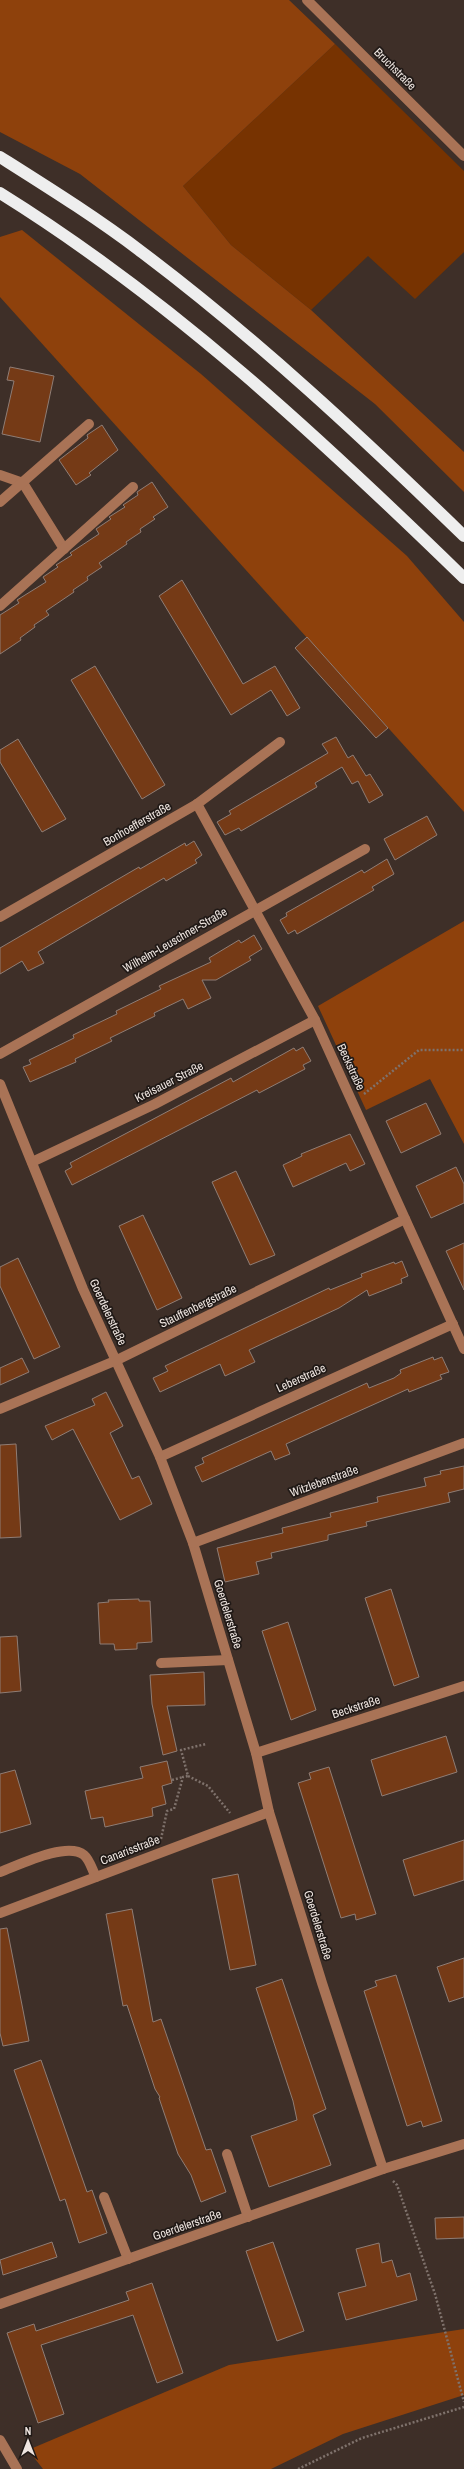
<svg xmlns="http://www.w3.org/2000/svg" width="464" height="2469" font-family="'Archivo Narrow',sans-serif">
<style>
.green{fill:#773301}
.forest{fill:#8e410c}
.building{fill:#753a16;stroke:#8f7d75}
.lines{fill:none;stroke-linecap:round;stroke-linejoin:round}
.path{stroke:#7f726c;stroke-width:2.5;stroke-dasharray:2 2;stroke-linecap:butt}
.minor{stroke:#a97356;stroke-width:10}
.highway{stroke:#eee;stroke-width:12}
.labels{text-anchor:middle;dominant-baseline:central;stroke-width:3.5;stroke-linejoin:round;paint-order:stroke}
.street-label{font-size:12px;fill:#eee5e0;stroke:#201916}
</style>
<rect width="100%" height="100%" fill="#3e2f28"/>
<path class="green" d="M335 44 464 171V252L415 299 368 256 311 310 231 245 183 186Z"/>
<g class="forest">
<path d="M0 0H289L335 44 183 186 231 245 311 310 464 452V492L375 404 80 174 0 132Z"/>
<path d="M22 230 201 374 407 556 464 622V812L0 297V237Z"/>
<path d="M464 921V1144L430 1079 366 1110 318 1006Z"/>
<path d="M464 2329V2395L343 2434 271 2469H43L28 2450 229 2365Z"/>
</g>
<g class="building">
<path d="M10 367 54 376 40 442 2 434 14 381 7 380Z"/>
<path d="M102 425 118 450 89 473 91 475 76 485 59 460 88 438 87 435Z"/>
<path d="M152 482 168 507 153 517 155 519 140 529 141 532 126 542 127 544 99 563 102 567 87 577 88 580 73 590 74 592 46 611 49 615 34 625 35 627 20 638 21 640 0 654V615L19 603 17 600 46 582 43 577 58 567 56 565 72 555 70 553 99 534 96 529 111 519 109 517 125 507 123 505 138 495 137 492Z"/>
<path d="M182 580 243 684 275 666 300 708 287 716 271 690 231 715 159 596Z"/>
<path d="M307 637 388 728 376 738 295 648Z"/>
<path d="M95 666 165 785 142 799 71 680Z"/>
<path d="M336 737 348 758 353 755 366 776 370 774 383 795 369 803 358 781 352 784 342 767 315 783 317 787 241 831 239 828 225 835 217 822 231 814 229 811 328 753 322 744Z"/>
<path d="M18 739 66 819 42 832 0 762V750Z"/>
<path d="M427 816 437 835 395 860 384 839Z"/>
<path d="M194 841 202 855 195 860 197 863 166 881 164 878 38 952 44 963 28 971 22 961 0 974V948L139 867 140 869 185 843 186 846Z"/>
<path d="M387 859 394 874 372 887 374 890 297 934 295 930 288 934 280 920 287 916 286 913 362 870 364 873Z"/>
<path d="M254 935 262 949 249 957 251 960 216 980H202L211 998 188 1009 183 999 154 1013 155 1016 110 1038 112 1041 75 1059 76 1062 30 1082 23 1067 31 1064 29 1060 74 1038 73 1035 117 1014 116 1011 161 989 159 986 211 962 209 958 239 940 241 943Z"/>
<path d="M303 1047 311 1061 303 1065 305 1069 259 1093 257 1090 72 1185 65 1171 72 1167 70 1163 231 1078 233 1082 294 1048 296 1051Z"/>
<path d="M426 1103 441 1134 401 1153 386 1121Z"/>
<path d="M350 1134 365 1164 350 1171 346 1163 293 1187 283 1165 302 1156 301 1154Z"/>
<path d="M456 1167 464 1184V1203L431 1218 416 1186Z"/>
<path d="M236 1171 275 1255 250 1265 212 1182Z"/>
<path d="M143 1215 182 1298 157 1310 119 1226Z"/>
<path d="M464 1243V1290L446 1251Z"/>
<path d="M18 1258 60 1347 34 1359 0 1286V1267Z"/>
<path d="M402 1261 408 1276 401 1279 402 1283 369 1296 367 1290 339 1308 249 1350 255 1362 225 1376 220 1364 160 1392 153 1378 168 1371 165 1366 329 1288 330 1290 362 1277 361 1274 394 1262 395 1264Z"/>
<path d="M433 1357 434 1360 442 1357 449 1372 440 1375 442 1379 409 1392 408 1389 286 1444 290 1454 275 1460 271 1451 202 1482 195 1467 204 1463 202 1458 367 1383 369 1388 394 1378 401 1373 400 1370Z"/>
<path d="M22 1358 29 1372 0 1385V1368Z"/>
<path d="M106 1392 123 1426 110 1433 132 1479 139 1476 152 1504 120 1520 73 1429 52 1440 45 1426 95 1405 92 1399Z"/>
<path d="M16 1444 21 1537 0 1538V1445Z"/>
<path d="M464 1466V1489L448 1493 450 1502 366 1522 367 1526 328 1535V1540L271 1553 272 1558 256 1562 259 1574 225 1582 217 1548 283 1533 282 1528 331 1517 330 1513 378 1502 377 1497 426 1486 424 1478 441 1474 440 1471Z"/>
<path d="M391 1589 419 1677 394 1686 365 1598Z"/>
<path d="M139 1599V1601H150L152 1642 137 1643V1649L115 1650 114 1644H100L98 1603 109 1602 108 1600Z"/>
<path d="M288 1622 316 1710 291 1720 262 1631Z"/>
<path d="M17 1636 21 1691 0 1693V1637Z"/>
<path d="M204 1672 205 1705 167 1706 177 1751 163 1755 152 1704 150 1675Z"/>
<path d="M446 1736 457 1772 382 1796 371 1760Z"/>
<path d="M167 1761 172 1783 162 1786 166 1804 152 1808 153 1816 105 1827 103 1817 91 1819 85 1791 143 1778 140 1767Z"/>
<path d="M329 1767 376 1914 356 1920 355 1914 341 1918 298 1783 311 1779 309 1773Z"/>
<path d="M15 1770 31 1824 0 1833V1774Z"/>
<path d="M464 1840V1880L414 1896 403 1860Z"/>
<path d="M238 1874 256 1965 230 1970 212 1879Z"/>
<path d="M132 1909 153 2022 161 2019 206 2150 211 2149 226 2192 201 2202 191 2175 178 2154 159 2098 160 2097 155 2089 127 2005 123 2006 106 1914Z"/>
<path d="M7 1928 29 2041 3 2046 0 2033V1929Z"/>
<path d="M464 1958V1997L449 2002 437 1967Z"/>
<path d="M396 1975 442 2121 423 2127 421 2121 407 2126 364 1991 377 1986 375 1981Z"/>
<path d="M282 1979 326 2109 313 2115 331 2165 269 2187 251 2136 297 2120 293 2101 256 1988Z"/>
<path d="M41 2060 87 2192 92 2190 107 2233 79 2243 65 2199 60 2201 14 2070Z"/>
<path d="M464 2217V2238L436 2239 435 2218Z"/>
<path d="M52 2242 57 2257 3 2275 0 2260Z"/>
<path d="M273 2242 304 2331 277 2341 246 2251Z"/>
<path d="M379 2243 382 2263 392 2260 397 2277 410 2273 417 2300 346 2320 338 2293 366 2286 356 2249Z"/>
<path d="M152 2283 183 2373 157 2383 133 2315 41 2345 64 2414 38 2423 7 2333 34 2324 36 2331 129 2300 126 2292Z"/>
</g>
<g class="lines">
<g class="path">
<path d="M364 1094 419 1050H464"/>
<path d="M188 1776 208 1786 230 1813"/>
<path d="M172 1780 183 1777"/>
<path d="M161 1839 167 1811 174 1809 183 1777 188 1776 181 1750 206 1744"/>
<path d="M393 2181 397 2185 435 2294 464 2402"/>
<path d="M298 2469 362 2438 464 2407"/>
</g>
<g class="minor">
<path d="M307 0 464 156"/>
<path d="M0 475 23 483 64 549"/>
<path d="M0 502 89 424"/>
<path d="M0 606 133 487"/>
<path d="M197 804 315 1020 464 1349"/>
<path d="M0 917 197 804 280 742"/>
<path d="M0 1054 365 849"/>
<path d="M0 1084 83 1289 160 1457 193 1543 256 1753 269 1812 322 1983 383 2169 0 2304"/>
<path d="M32 1162 155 1104 315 1020"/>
<path d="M0 1409 117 1360 405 1219"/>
<path d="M160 1457 453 1324"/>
<path d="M193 1543 464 1443"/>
<path d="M161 1663 228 1660"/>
<path d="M256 1753 464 1686"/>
<path d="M0 1872C19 1865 67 1841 84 1855 90 1860 92 1870 96 1877"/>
<path d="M0 1913 269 1812"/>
<path d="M227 2154 248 2217"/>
<path d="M383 2169 464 2144"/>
<path d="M104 2197 128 2259"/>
<path d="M0 2440 17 2469"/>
</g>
<g class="highway">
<path d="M0 157C49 188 97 218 143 253 257 339 362 437 464 536"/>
<path d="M0 193C172 300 319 437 464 578"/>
</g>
</g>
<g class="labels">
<g class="street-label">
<text transform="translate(395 69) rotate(45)">Bruchstraße</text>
<text transform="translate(137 824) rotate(-30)">Bonhoefferstraße</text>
<text transform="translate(175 940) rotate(-30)">Wilhelm-Leuschner-Straße</text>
<text transform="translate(351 1067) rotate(65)">Beckstraße</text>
<text transform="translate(169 1082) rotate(-27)">Kreisauer Straße</text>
<text transform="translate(198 1306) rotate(-26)">Stauffenbergstraße</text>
<text transform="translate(108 1312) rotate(65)">Goerdelerstraße</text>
<text transform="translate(301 1378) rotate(-24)">Leberstraße</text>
<text transform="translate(324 1481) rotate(-20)">Witzlebenstraße</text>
<text transform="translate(228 1614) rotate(73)">Goerdelerstraße</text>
<text transform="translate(356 1707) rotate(-18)">Beckstraße</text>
<text transform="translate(130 1850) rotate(-21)">Canarisstraße</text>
<text transform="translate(318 1925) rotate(73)">Goerdelerstraße</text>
<text transform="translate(187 2225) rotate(-19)">Goerdelerstraße</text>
</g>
</g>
<g transform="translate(28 2441)" stroke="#201916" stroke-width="3" paint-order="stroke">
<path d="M0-3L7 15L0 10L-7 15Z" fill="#eee5e0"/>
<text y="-6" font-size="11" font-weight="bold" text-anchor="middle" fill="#eee5e0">N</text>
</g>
</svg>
